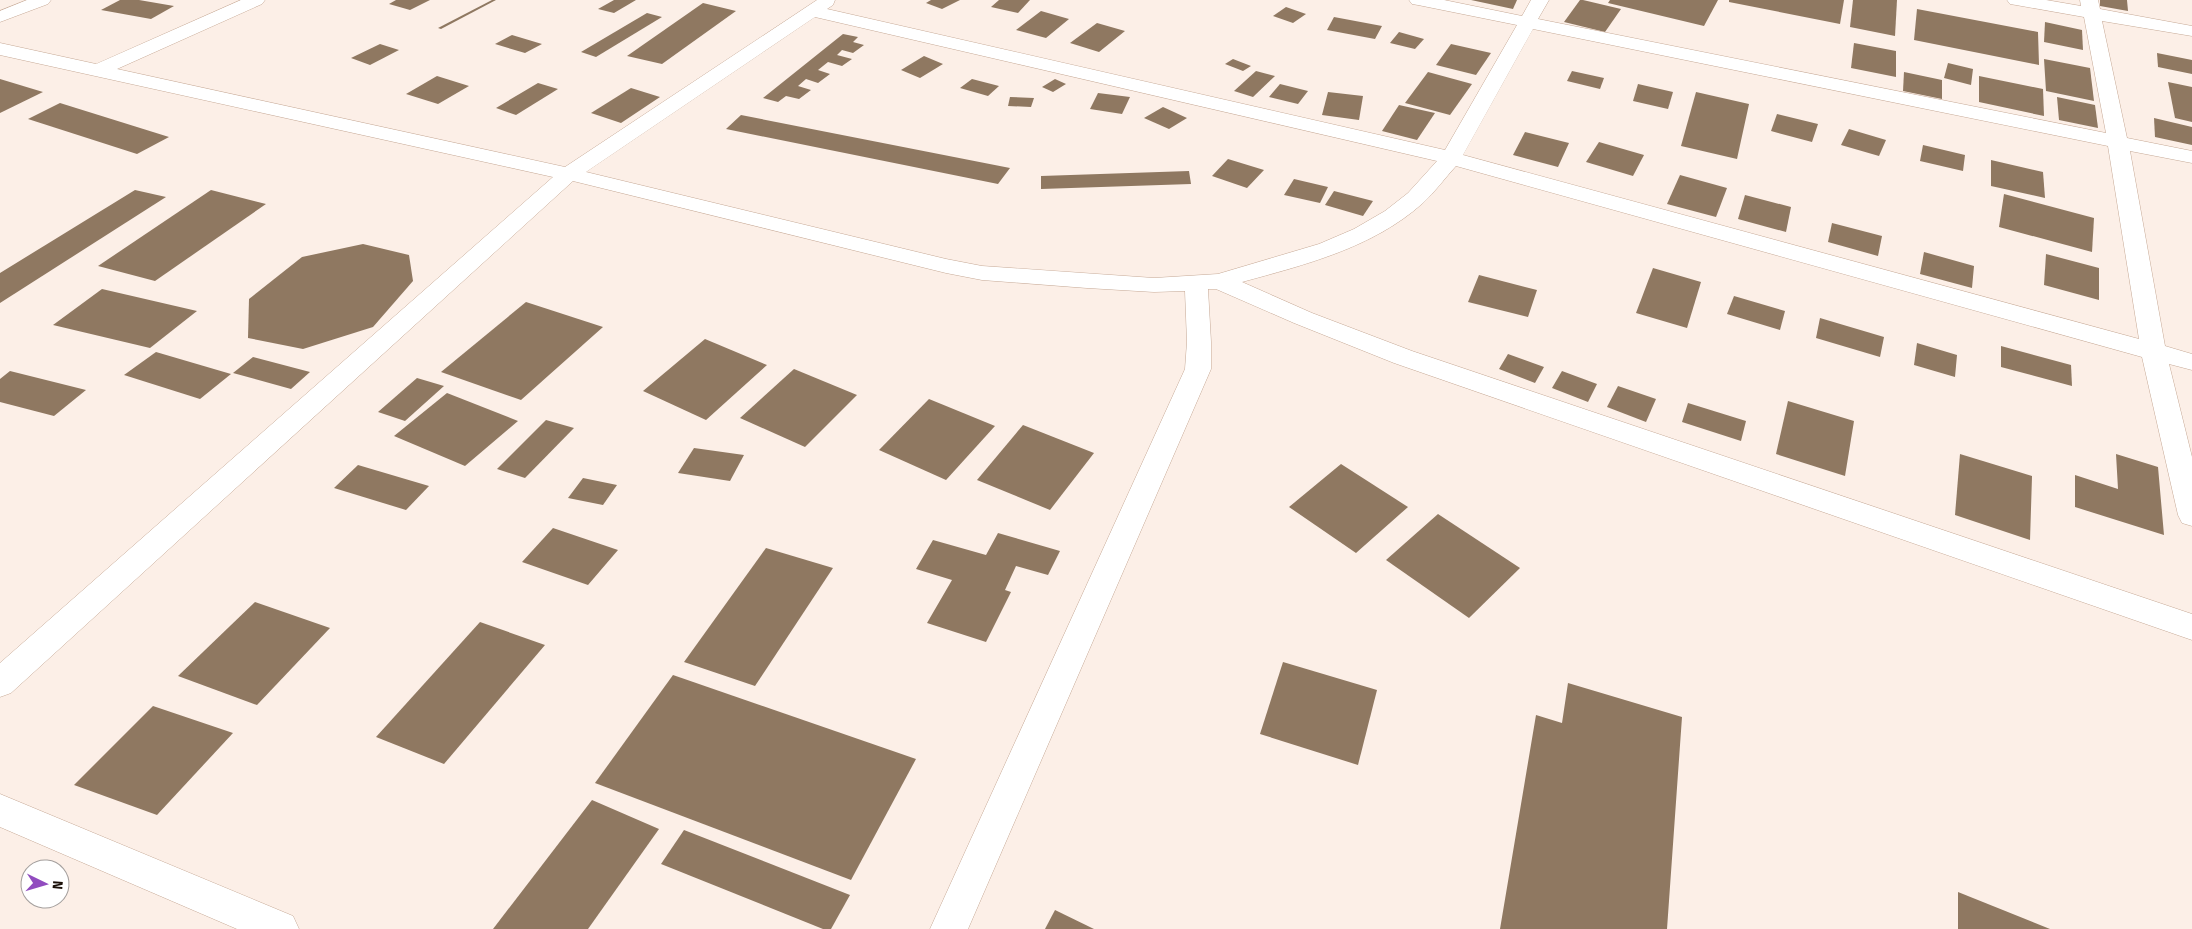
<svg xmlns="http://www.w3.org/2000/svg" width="2192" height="929" font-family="'Fira Sans Condensed',sans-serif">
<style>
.building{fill:#8f7861}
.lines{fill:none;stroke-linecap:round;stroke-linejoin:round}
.minor-casing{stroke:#c6a996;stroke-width:1}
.minor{fill:#fff;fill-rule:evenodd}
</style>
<rect width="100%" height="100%" fill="#fcefe7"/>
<g class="building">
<path d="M120 0H139L174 6 151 19 101 10Z"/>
<path d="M396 0H430L410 10 389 4Z"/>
<path d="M492 0H496L441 29 438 28Z"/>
<path d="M614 0H636L614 13 598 9Z"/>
<path d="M931 0H960L942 9 926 3Z"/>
<path d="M999 0H1030L1018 13 991 7Z"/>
<path d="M1471 0H1517L1513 9Z"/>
<path d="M1580 0H1583L1621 9 1605 32 1564 22Z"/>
<path d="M1610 0H1718L1704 26 1608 3Z"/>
<path d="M1729 0H1844L1840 24 1729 2Z"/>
<path d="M1853 0H1897L1895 36 1850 27Z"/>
<path d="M2100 0H2127L2128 11 2100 6Z"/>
<path d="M703 3 736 11 662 64 627 56Z"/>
<path d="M1286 7 1306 14 1293 23 1273 16Z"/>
<path d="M1917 9 2038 32 2039 65 1914 40Z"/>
<path d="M1041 11 1069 19 1046 38 1016 30Z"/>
<path d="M647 13 662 17 596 57 581 52Z"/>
<path d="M1334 17 1382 26 1375 39 1327 30Z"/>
<path d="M2045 22 2082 30 2083 50 2044 42Z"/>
<path d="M1097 23 1125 31 1099 52 1070 43Z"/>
<path d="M1399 32 1424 39 1415 49 1390 43Z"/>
<path d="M843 34 858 37 853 42 864 45 853 53 842 50 837 55 852 59 842 66 828 62 818 70 830 74 818 83 806 79 798 86 811 90 799 99 786 96 778 102 763 98Z"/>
<path d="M512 35 542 44 525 53 495 44Z"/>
<path d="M1854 43 1896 51V77L1851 68Z"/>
<path d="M380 44 399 50 370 65 351 58Z"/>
<path d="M1451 44 1491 53 1476 75 1436 65Z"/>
<path d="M2157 53 2192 60V74L2158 67Z"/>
<path d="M924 56 943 64 920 78 901 70Z"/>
<path d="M1233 59 1251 66 1243 71 1225 64Z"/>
<path d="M2044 59 2090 68 2094 101 2046 91Z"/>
<path d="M1948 63 1973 69 1971 85 1944 78Z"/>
<path d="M1256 71 1275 76 1253 97 1234 91Z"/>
<path d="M1572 71 1604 78 1600 89 1567 81Z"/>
<path d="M1428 72 1472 84 1450 115 1405 103Z"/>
<path d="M1904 72 1942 80V99L1903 91Z"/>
<path d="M437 76 469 86 438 104 406 94Z"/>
<path d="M1979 76 2043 89 2044 116 1979 102Z"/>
<path d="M0 79 43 92 0 113Z"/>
<path d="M972 79 999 86 988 96 960 88Z"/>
<path d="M1055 79 1066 84 1053 92 1042 87Z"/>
<path d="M2168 82 2192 87V122L2175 118Z"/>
<path d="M538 83 558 89 516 115 496 108Z"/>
<path d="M1280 84 1308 91 1298 104 1269 97Z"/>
<path d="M1638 84 1673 92 1668 109 1633 101Z"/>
<path d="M631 88 660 97 621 123 591 113Z"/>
<path d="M1328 92 1363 96 1359 120 1322 115Z"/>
<path d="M1696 92 1749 104 1737 159 1681 146Z"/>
<path d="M1098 93 1130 97 1122 114 1090 109Z"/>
<path d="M1010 97 1034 98 1031 107 1008 106Z"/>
<path d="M2057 97 2095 105 2098 128 2059 120Z"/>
<path d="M60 103 169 137 137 154 28 119Z"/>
<path d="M1399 105 1435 113 1417 140 1382 131Z"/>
<path d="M1163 107 1187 118 1169 129 1144 118Z"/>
<path d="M1777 114 1818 124 1812 142 1771 131Z"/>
<path d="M741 115 1010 168 998 184 726 129Z"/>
<path d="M2154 118 2192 127V145L2155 137Z"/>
<path d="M1849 129 1886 140 1879 156 1841 145Z"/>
<path d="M1525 132 1569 143 1558 167 1513 155Z"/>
<path d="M1599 142 1644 155 1633 176 1586 162Z"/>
<path d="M1923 145 1965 155 1963 171 1920 161Z"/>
<path d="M1228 159 1264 170 1247 188 1212 176Z"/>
<path d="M1991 160 2043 172 2045 198 1991 186Z"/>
<path d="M1189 171 1191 184 1041 189V176Z"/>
<path d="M1680 175 1727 188 1716 217 1667 204Z"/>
<path d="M1294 179 1328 187 1320 203 1284 195Z"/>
<path d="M135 190 166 197 0 303V273Z"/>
<path d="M211 190 266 204 155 281 98 266Z"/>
<path d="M1334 191 1373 201 1363 216 1325 205Z"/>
<path d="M2004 194 2094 218 2092 252 1999 227Z"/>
<path d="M1745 195 1791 207 1786 232 1738 219Z"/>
<path d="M1832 223 1882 236 1878 256 1828 242Z"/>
<path d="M363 244 409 255 413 281 373 327 303 349 248 338 249 299 302 257Z"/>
<path d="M1924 252 1974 266 1972 288 1920 274Z"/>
<path d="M2046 254 2099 268V300L2044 285Z"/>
<path d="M1653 268 1701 282 1687 328 1636 313Z"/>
<path d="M1479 275 1537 290 1528 317 1468 302Z"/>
<path d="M102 289 197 311 150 348 53 325Z"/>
<path d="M1734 296 1785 311 1780 330 1727 314Z"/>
<path d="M526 302 603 327 521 400 441 372Z"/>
<path d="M1820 318 1884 337 1880 357 1816 338Z"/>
<path d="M705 339 767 365 706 420 643 391Z"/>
<path d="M1917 343 1957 355 1955 377 1914 365Z"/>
<path d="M2001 346 2071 365 2072 386 2001 367Z"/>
<path d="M156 352 231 374 200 399 124 375Z"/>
<path d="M1508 354 1544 367 1535 383 1499 369Z"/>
<path d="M253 357 310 372 291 389 233 373Z"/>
<path d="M794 369 857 395 805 447 740 418Z"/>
<path d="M10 371 86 390 54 416 0 402V379Z"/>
<path d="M1562 371 1597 384 1588 402 1552 388Z"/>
<path d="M417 378 444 386 405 421 378 412Z"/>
<path d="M1618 386 1656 399 1646 422 1607 407Z"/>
<path d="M447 393 518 421 465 466 394 436Z"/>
<path d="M929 399 995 426 946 480 879 450Z"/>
<path d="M1788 401 1854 421 1845 476 1776 454Z"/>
<path d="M1688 403 1746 421 1741 441 1682 422Z"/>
<path d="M546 420 574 428 525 478 497 469Z"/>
<path d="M1023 425 1094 453 1050 510 977 480Z"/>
<path d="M694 448 744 455 730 481 678 473Z"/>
<path d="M1960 454 2032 476 2030 540 1955 515Z"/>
<path d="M2116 454 2158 467 2164 535 2075 507V475L2118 489Z"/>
<path d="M1341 464 1408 507 1356 553 1289 507Z"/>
<path d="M358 465 429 486 406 510 334 488Z"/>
<path d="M583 478 617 485 603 505 568 498Z"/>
<path d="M1438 514 1520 568 1469 618 1386 560Z"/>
<path d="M553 528 618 550 588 585 522 562Z"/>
<path d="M998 533 1060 551 1048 575 1016 566 1005 590 1011 592 986 642 927 623 952 580 916 569 933 540 986 555Z"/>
<path d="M766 548 833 568 755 686 684 662Z"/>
<path d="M255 602 330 628 257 705 178 676Z"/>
<path d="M480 622 545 645 444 764 376 737Z"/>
<path d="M1283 662 1377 690 1358 765 1260 734Z"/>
<path d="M673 675 916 759 851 880 595 783Z"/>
<path d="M1568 683 1682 717 1667 929H1500L1536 715 1562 723Z"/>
<path d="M153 706 233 733 157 815 74 785Z"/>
<path d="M592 800 659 829 588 929H493Z"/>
<path d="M684 830 850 895 831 929H823L661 864Z"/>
<path d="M1958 892 2050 929H1958Z"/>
<path d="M1055 910 1094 929H1045Z"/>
</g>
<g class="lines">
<defs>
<g id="minor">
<path d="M27 0H51L48 4 0 22V11Z"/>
<path d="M241 0H265L262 4 117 69 565 167 817 0H835L833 5 827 9 1445 150 1517 25 1418 5 1412 4 1409 0H1444L1522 16 1531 0H1549L1538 19 2106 133 2084 17 2016 5 2010 4 2007 0H2046L2081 6 2080 0H2098L2100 9 2192 26V36L2102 21 2127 138 2192 151V163L2130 151 2165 346 2192 354V370L2169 364 2192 457V526L2182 523 2178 515 2142 357 1456 166C1445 178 1435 192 1423 203 1373 248 1304 265 1242 282L1312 313 1412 351 2192 614V640L1394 363 1294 323 1216 289H1208L1211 342V369L968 929H930L1185 369 1187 342 1185 291 1154 292 1087 288 982 280 946 273 573 181 11 693 0 697V663L553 177 0 55V43L96 64ZM815 17 1437 161 1408 193 1385 211 1354 229 1319 244 1218 274 1154 278 982 266 946 259 586 172ZM1533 29 2108 146 2139 339 1463 155Z"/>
<path d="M0 794 293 916 299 929H237L0 827Z"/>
</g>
</defs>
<use href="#minor" class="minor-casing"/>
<use href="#minor" class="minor"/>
</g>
<g transform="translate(45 884) rotate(95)"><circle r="24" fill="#ffffff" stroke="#a49f9d"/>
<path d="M0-4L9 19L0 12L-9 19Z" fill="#914cbf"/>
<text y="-8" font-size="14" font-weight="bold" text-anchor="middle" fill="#1b1009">N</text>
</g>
</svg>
